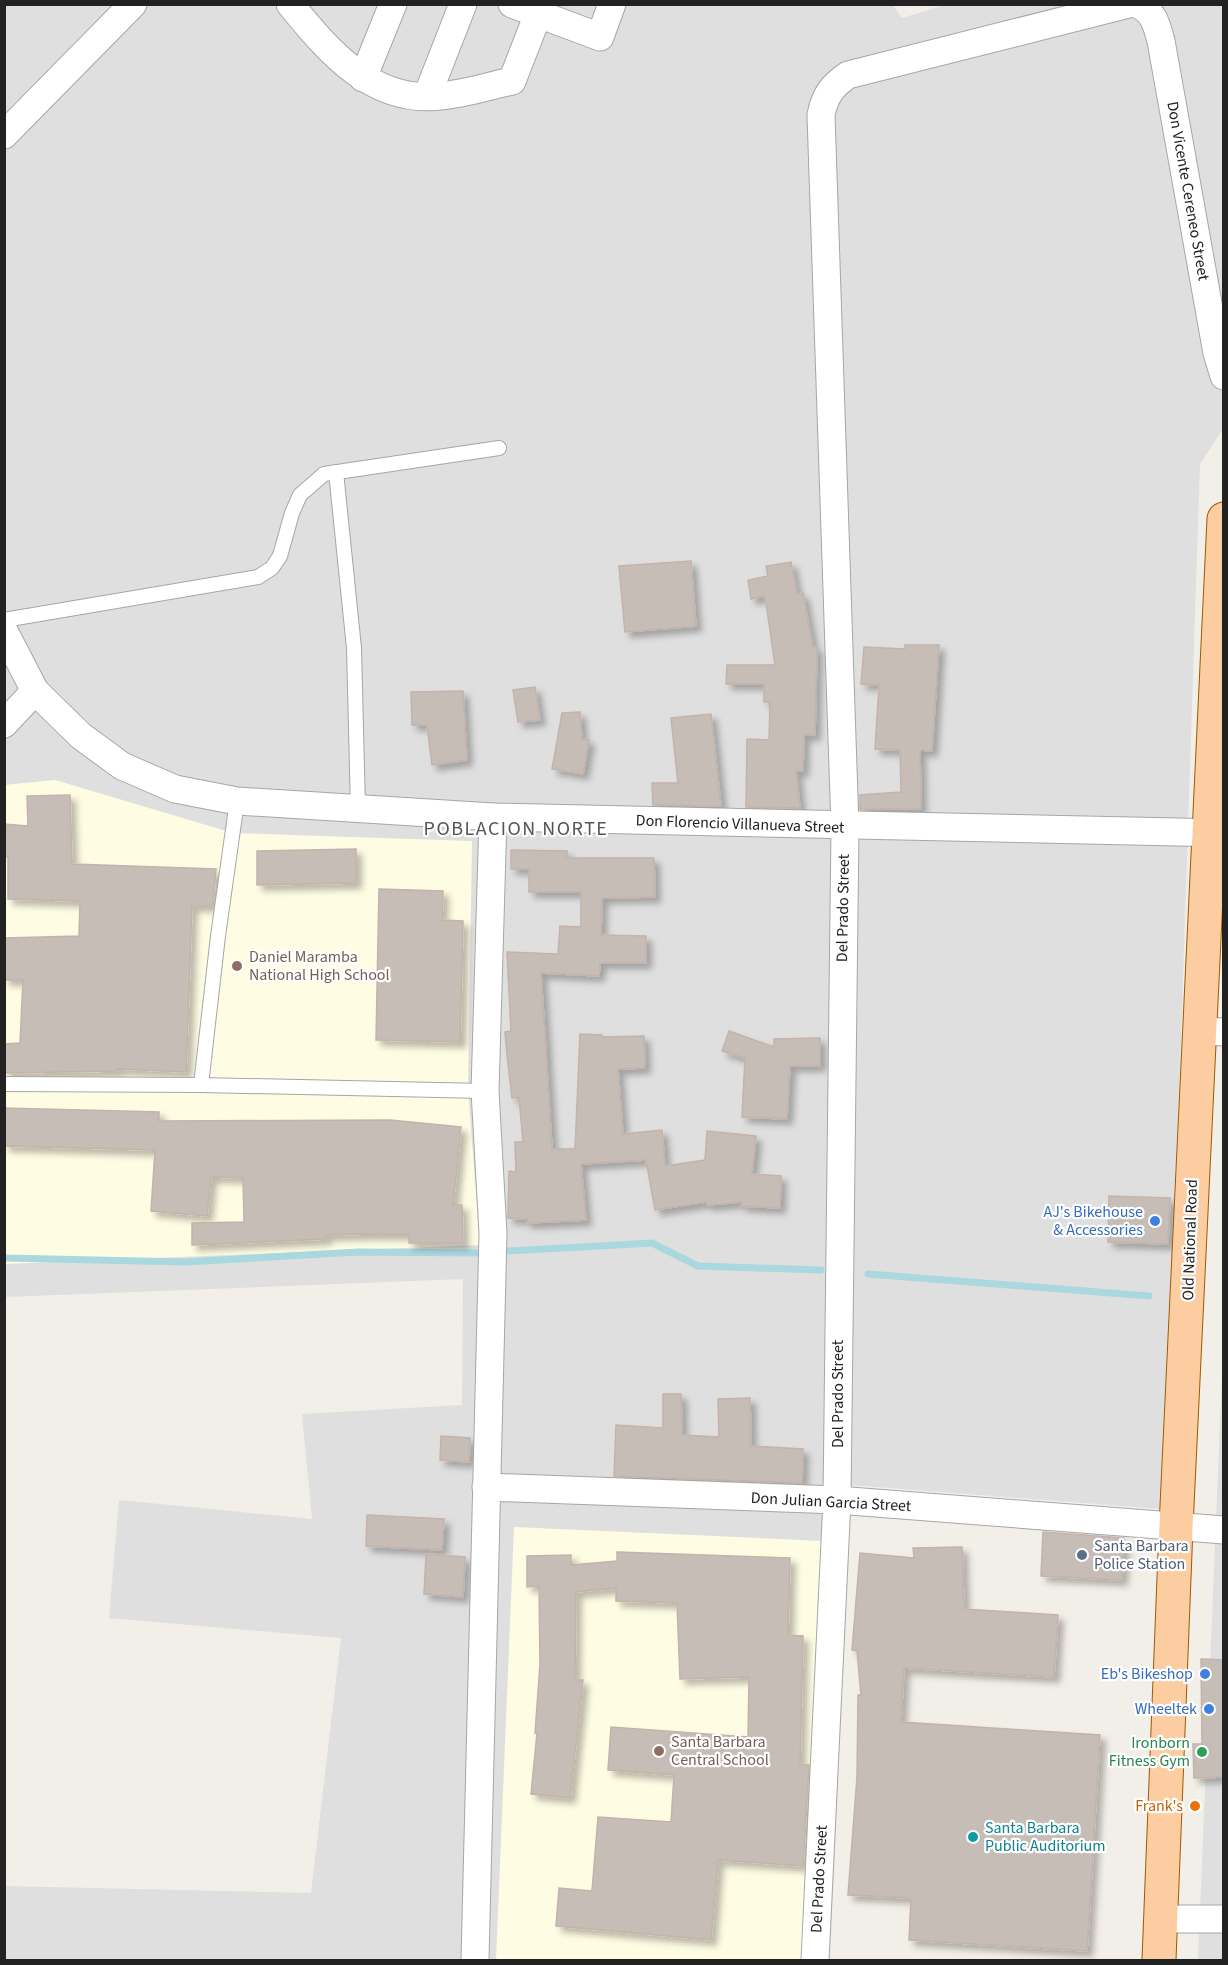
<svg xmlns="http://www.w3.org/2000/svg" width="1228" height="1965" font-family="'Source Sans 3',sans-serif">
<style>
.residential{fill:#e0dfdf}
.education{fill:#fffce4}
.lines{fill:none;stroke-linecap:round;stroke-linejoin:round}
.stream{stroke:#a9d8df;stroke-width:7}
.building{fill:#c7bdb7;stroke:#c4b3aa;stroke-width:1.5;filter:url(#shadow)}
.lane-casing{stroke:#a6a6a6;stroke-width:16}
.street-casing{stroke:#a6a6a6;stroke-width:29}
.primary-casing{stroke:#9f5a00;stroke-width:35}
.lane{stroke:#fff;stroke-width:14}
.street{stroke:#fff;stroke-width:27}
.primary{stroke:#fdcda2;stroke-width:33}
.education-dot{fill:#8d6e63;stroke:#fff;stroke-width:2}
.shop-dot{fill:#3f7fe0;stroke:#fff;stroke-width:2}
.service-dot{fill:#5c6f8a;stroke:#fff;stroke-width:2}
.leisure-dot{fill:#2e9e5b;stroke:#fff;stroke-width:2}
.food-dot{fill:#e8710a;stroke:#fff;stroke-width:2}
.culture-dot{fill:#0f9aa8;stroke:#fff;stroke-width:2}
.labels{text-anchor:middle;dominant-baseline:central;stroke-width:4.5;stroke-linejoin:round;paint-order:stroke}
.street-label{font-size:16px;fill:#222;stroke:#fff}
.education-label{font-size:16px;fill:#785e54;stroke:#fff;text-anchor:start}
.shop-label{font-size:16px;fill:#366cbe;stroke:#fff;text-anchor:end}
.service-label{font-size:16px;fill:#4e5e75;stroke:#fff;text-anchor:start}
.leisure-label{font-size:16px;fill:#27864d;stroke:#fff;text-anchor:end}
.food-label{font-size:16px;fill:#c56008;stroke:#fff;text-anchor:end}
.culture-label{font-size:16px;fill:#0d838f;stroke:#fff;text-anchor:start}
.quarter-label{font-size:20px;letter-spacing:1.5px;fill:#555;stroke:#fff}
</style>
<defs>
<filter id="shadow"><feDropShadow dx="5.5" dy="5.5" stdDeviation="3" flood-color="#0004"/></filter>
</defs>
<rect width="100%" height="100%" fill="#f2eee8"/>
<g class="residential">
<path d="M892 4 902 18 948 4 1223 5 1224 427 1200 464 1180 1069 1161 1509 851 1485 830 1960H5V1886L311 1893 341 1638 109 1618 119 1500 312 1519 302 1414 462 1405 463 1279 5 1297V5Z"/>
<path d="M1223 1351 1224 1960H1198Z"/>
</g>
<g class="education">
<path d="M55 780 233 833 472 841 468 1090 480 1245 5 1264 4 785Z"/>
<path d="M514 1527 822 1541 806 1960H496Z"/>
</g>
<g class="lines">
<g class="stream">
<path d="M508 1251 652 1243 698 1266 821 1270"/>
<path d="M4 1258 186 1262 358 1252 484 1253"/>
<path d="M868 1274 1149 1296"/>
</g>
</g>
<g class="building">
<path d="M691 561 696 626 625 632 619 566Z"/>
<path d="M791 562 797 594 803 593 813 648 817 647 815 735H804L803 771H796L800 808 746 807 747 739 769 740 770 702H764V684H726L727 665H775L765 596 751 599 748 580 768 576 766 566Z"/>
<path d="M905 645H939L932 751 920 750 921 809H860V795L901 792 900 750 875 749 879 685 861 684 864 647 905 649Z"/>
<path d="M535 687 540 720 518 722 513 690Z"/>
<path d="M463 691 467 760 432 765 427 725H412L411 692Z"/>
<path d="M580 712 582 739 589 740 583 774 552 769 562 713Z"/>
<path d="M711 714 721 806 653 805 652 783H678L671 718Z"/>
<path d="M70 795 72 864 216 869 213 906H192L186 1072 117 1069V1071L4 1073V1044L20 1043 23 980H4V938L79 936 80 901 8 899V857H4V824L28 826 27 796Z"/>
<path d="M356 849V883L257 885V851Z"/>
<path d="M511 850 567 851V858H654L655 897 602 898 601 935 646 936V963H600L599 976 541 973 552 1149H575L580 1034 602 1035V1037L644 1036 645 1068 618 1069 623 1134 662 1130 665 1166 705 1160 707 1131 756 1136 752 1174 781 1176 780 1208 741 1206 742 1202 707 1205 706 1202 655 1210 646 1160 581 1164 586 1220 527 1223V1219L508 1218 509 1171 516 1172 515 1142H523L519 1097 512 1098 507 1054 505 1032 511 1031 507 952 558 954 560 926 581 927V892H529V869H511Z"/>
<path d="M379 889 443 891 442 920 463 921 460 1042 376 1040Z"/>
<path d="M729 1031 774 1047V1039L820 1038V1066H790L787 1119 742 1117 745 1058 722 1051Z"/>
<path d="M4 1108 159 1112V1121L390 1120 461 1127 453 1205H462L463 1243H409V1234H374L326 1235V1239L192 1245V1223L244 1222 243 1178 211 1177 207 1216 151 1211 155 1150 4 1146Z"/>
<path d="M1109 1196 1170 1198 1168 1244 1108 1242Z"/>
<path d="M663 1394H681L682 1435 719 1437 718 1399 750 1398 751 1446 803 1449 802 1483 614 1476 616 1425 663 1428Z"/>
<path d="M441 1436 470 1438 469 1462 440 1460Z"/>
<path d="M367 1515 444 1519 442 1550 366 1546Z"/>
<path d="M1043 1532 1124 1538 1122 1580 1041 1576Z"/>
<path d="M962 1547 964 1609 1058 1615 1054 1677 904 1668 901 1722 1100 1735 1087 1951 909 1940 911 1898 848 1895 857 1777 858 1695H861L857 1651 852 1650 860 1553 914 1558 913 1548Z"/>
<path d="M617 1552 790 1558 788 1635 803 1636 800 1764 809 1765 803 1866 718 1860 711 1940 556 1926 559 1888 592 1891 598 1817 671 1822 674 1775 608 1770 611 1727 748 1737 749 1677 680 1679 677 1603 616 1601V1588L576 1592 575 1680H583L570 1798 531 1794 537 1733H535L540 1664 539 1586 527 1587V1556L571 1555V1565L617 1561Z"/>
<path d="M426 1554 465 1557 463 1597 424 1594Z"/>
<path d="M1201 1659 1224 1660V1777L1194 1778 1193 1744H1202Z"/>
</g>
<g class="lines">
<defs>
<g id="lane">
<path d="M336 472 354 648 358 809"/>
<path d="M4 620 258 577 272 568 280 556 292 513 300 495 324 474 499 448"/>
<path d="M237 801 218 936 201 1085 485 1091"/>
<path d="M4 1084 201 1085"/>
</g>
<g id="street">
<path d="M290 4C328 51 373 104 440 96 464 94 489 86 512 81L542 4"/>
<path d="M512 4 600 37 612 4"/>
<path d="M1137 4C1154 12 1156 23 1161 41L1217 353 1224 376"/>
<path d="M363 78 393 4"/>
<path d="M427 96 463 4"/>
<path d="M4 135 133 4"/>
<path d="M4 631 35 691 81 736 122 766 175 789 237 801 493 817 1224 833"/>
<path d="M4 724 35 691"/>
<path d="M1199 1031 1224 1032"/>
<path d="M486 1487 837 1500 1224 1530"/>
<path d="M1161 1919H1224"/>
<path d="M475 1960 493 1233 485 1091 493 817"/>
<path d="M815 1960 837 1500 845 827 821 115C825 95 832 86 848 75L1129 4"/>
</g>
<path id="primary" d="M1159 1960 1176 1527 1224 519"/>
</defs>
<use href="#lane" class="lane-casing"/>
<use href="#street" class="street-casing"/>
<use href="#primary" class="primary-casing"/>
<use href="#lane" class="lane"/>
<use href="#street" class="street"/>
<use href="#primary" class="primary"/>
</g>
<g class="education-dot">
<circle cx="237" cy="966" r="6"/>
<circle cx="659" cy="1751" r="6"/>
</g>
<g class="shop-dot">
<circle cx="1155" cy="1221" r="6"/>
<circle cx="1205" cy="1674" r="6"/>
<circle cx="1209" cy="1709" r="6"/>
</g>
<circle class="service-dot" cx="1082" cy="1555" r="6"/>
<circle class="leisure-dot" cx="1202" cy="1752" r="6"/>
<circle class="food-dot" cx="1195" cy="1806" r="6"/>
<circle class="culture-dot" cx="973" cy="1837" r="6"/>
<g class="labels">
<g class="street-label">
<text transform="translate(1188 191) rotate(80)">Don Vicente Cereneo Street</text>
<text transform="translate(740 824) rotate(2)">Don Florencio Villanueva Street</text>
<text transform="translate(843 908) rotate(-89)">Del Prado Street</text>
<text transform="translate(1190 1240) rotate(-88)">Old National Road</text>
<text transform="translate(838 1394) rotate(-90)">Del Prado Street</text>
<text transform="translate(831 1502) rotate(3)">Don Julian Garcia Street</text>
<text transform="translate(819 1879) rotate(-87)">Del Prado Street</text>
</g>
<g class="education-label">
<text x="249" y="957">Daniel Maramba<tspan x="249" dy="18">National High School</tspan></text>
<text x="671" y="1742">Santa Barbara<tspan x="671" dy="18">Central School</tspan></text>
</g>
<g class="shop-label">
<text x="1143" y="1212">AJ's Bikehouse<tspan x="1143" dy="18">&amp; Accessories</tspan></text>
<text x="1193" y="1674">Eb's Bikeshop</text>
<text x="1197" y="1709">Wheeltek</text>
</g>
<g class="service-label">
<text x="1094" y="1546">Santa Barbara<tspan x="1094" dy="18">Police Station</tspan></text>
</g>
<g class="leisure-label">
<text x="1190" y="1743">Ironborn<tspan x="1190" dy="18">Fitness Gym</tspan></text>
</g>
<g class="food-label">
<text x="1183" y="1806">Frank's</text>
</g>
<g class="culture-label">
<text x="985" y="1828">Santa Barbara<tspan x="985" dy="18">Public Auditorium</tspan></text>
</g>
<g class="quarter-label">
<text x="516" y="829">POBLACION NORTE</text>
</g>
</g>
<rect width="1228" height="1965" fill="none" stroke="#222222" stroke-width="12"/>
</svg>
